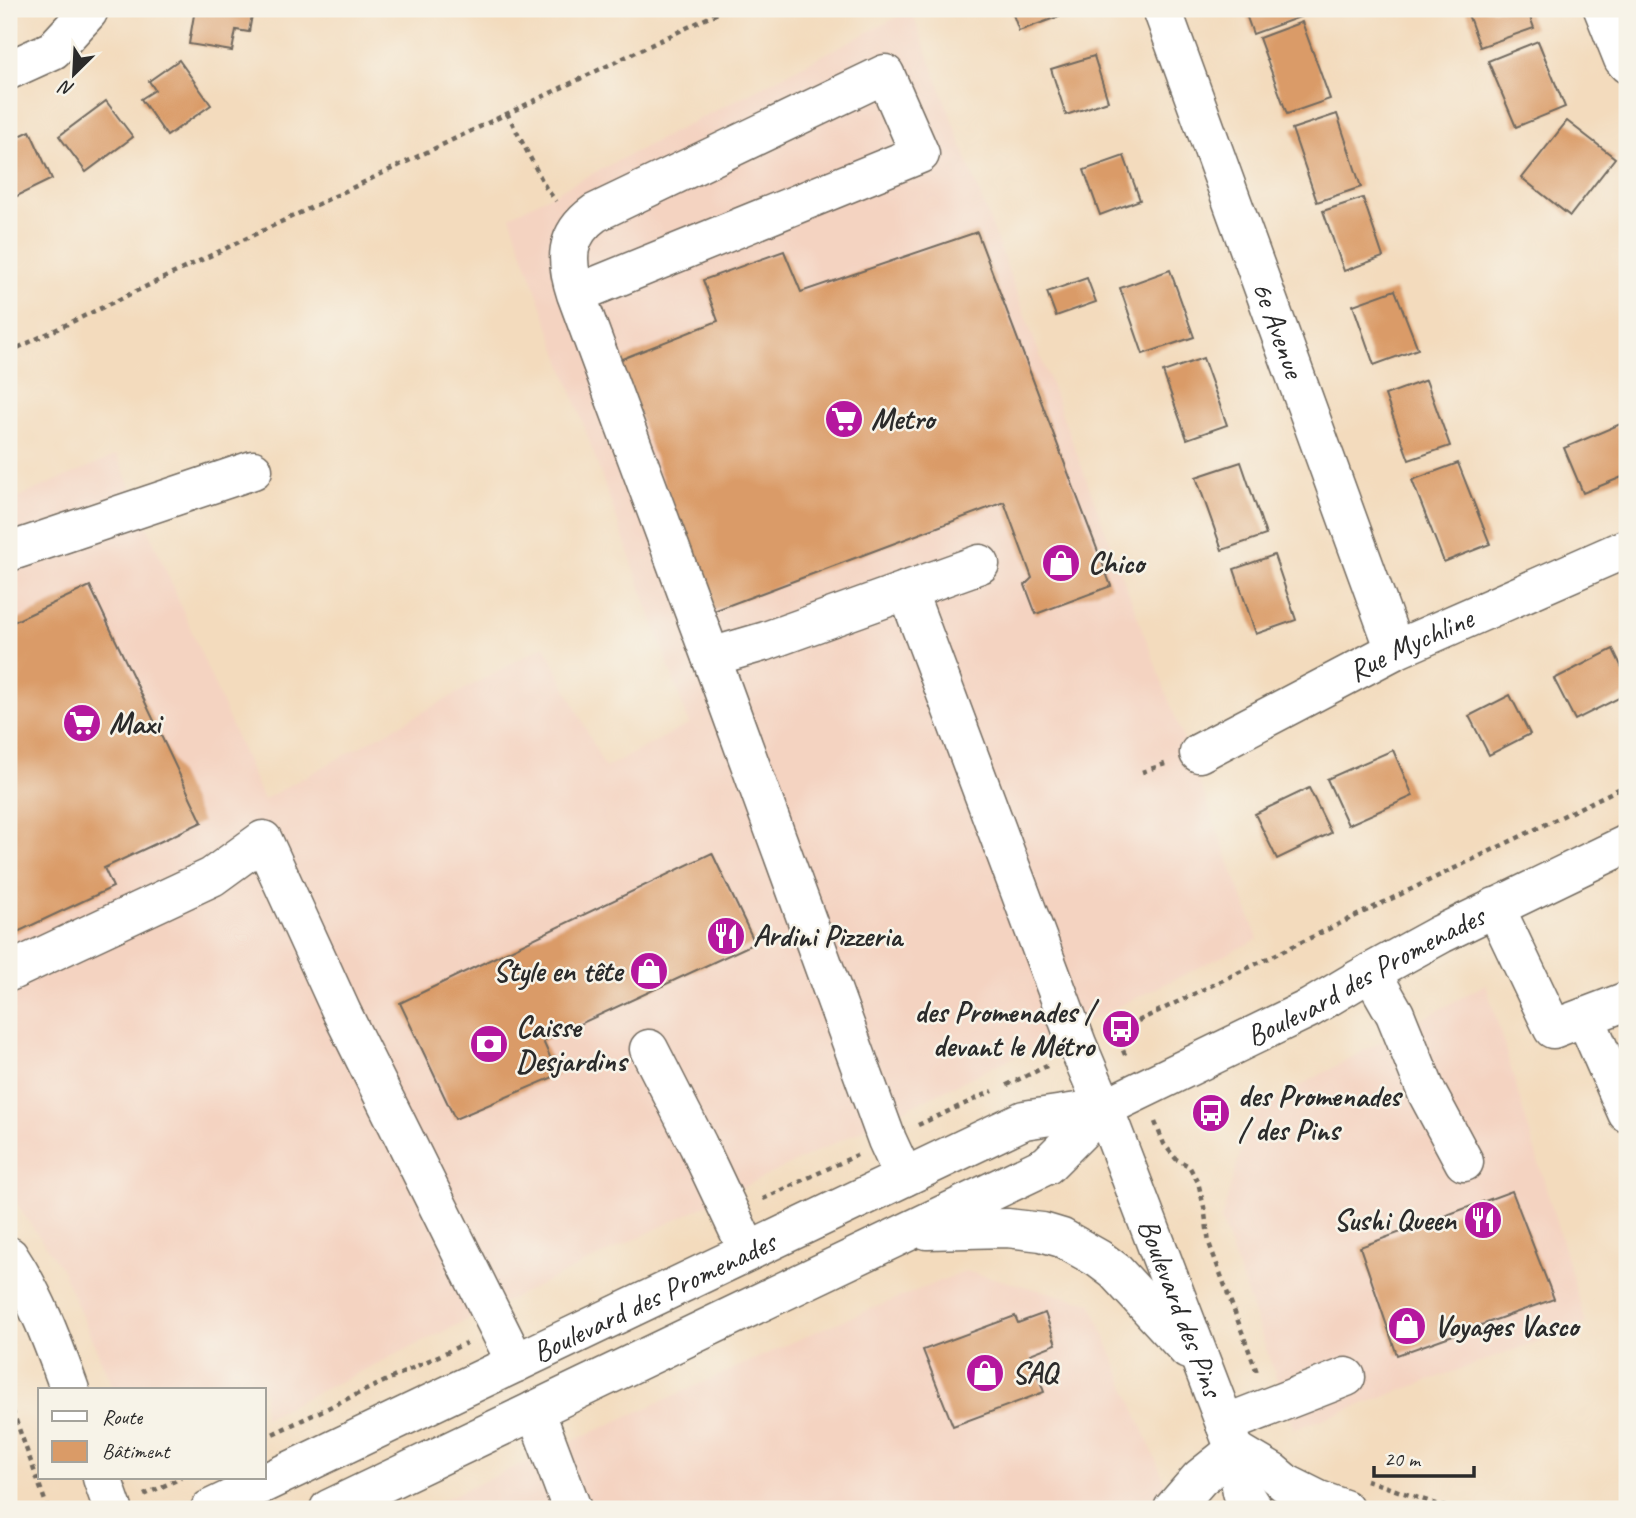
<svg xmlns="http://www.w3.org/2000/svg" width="1636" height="1518" font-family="Caveat,sans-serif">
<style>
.built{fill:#f4d3c1}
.building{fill:#da9b67}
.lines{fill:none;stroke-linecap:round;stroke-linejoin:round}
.minor-casing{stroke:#71695e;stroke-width:41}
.path{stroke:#71695e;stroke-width:4.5;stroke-dasharray:5 5;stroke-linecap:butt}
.minor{stroke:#fff;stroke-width:38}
.labels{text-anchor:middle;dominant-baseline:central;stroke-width:5;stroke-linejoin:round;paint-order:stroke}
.street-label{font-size:30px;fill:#2b2b2b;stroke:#f7f3e8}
.poi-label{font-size:30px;font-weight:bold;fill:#2b2b2b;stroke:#f7f3e8;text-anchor:start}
</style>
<rect width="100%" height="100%" fill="#f7f3e8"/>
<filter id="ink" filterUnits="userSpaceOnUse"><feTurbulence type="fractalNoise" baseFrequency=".0143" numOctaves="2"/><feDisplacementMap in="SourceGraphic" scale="14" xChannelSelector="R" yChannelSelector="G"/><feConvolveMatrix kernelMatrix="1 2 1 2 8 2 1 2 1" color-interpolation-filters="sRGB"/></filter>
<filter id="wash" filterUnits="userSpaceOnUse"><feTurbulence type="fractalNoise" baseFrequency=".00686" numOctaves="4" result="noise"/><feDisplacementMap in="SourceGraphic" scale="28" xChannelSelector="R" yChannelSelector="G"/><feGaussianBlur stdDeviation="1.57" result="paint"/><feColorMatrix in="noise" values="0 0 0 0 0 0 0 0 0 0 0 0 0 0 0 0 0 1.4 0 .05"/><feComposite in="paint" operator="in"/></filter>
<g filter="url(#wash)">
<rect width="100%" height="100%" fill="#f3dbbd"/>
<g class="built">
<path d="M911 10 1258 939 264 1418V1390H114L62 1270 9 1193V501L117 455 263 800 545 645 605 768 689 724 510 216Z"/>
<path d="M1486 984 1586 1324 1294 1429 1221 1220 1252 1112Z"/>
<path d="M965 1271 1091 1303 1176 1509H422L824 1328Z"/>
</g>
<g id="blocks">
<g class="building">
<path d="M195 9H253L249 32 236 30 232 51 189 44Z"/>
<path d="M1011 9H1073L1074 11 1019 31Z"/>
<path d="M1244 9H1297L1300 17 1253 34Z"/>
<path d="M1466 9H1527L1534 28 1480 47Z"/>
<path d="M1302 22 1330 99 1287 114 1259 38Z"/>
<path d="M1538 41 1565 107 1516 127 1488 61Z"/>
<path d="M1094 56 1108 101 1066 115 1051 69Z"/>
<path d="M179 60 211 105 167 136 141 99 155 90 149 81Z"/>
<path d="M106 101 133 137 86 172 59 136Z"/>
<path d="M1337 114 1361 187 1317 202 1292 129Z"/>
<path d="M1567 121 1615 158 1570 216 1522 178Z"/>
<path d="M30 131 52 179 9 200V141Z"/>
<path d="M1124 156 1140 200 1100 215 1084 170Z"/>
<path d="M1363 198 1383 257 1344 271 1323 211Z"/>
<path d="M977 232 1111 586 1036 614 1025 585 1032 578 1004 502 711 612 619 360 718 321 703 280 784 251 801 292Z"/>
<path d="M1170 270 1194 337 1143 354 1120 288Z"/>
<path d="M1087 278 1096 302 1056 316 1047 292Z"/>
<path d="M1395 290 1418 349 1374 365 1353 305Z"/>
<path d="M1203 358 1227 425 1187 439 1163 372Z"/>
<path d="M1426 380 1450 446 1409 460 1385 395Z"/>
<path d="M1625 422 1627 427V475L1583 493 1564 448Z"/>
<path d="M1241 462 1266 535 1222 550 1196 477Z"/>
<path d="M1458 463 1490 544 1444 562 1412 480Z"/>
<path d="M1274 555 1296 620 1256 634 1234 569Z"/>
<path d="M90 586 202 822 104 868 113 887 9 936V624Z"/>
<path d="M1613 649 1627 678V694L1575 720 1554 679Z"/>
<path d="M1510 695 1530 734 1489 755 1469 716Z"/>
<path d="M1393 750 1413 796 1348 825 1327 779Z"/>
<path d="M1309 788 1331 833 1277 859 1255 814Z"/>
<path d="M712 853 755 943 543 1041 558 1075 455 1119 400 1003Z"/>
<path d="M1512 1191 1554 1299 1397 1355 1360 1247Z"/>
<path d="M1045 1313 1056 1344 1030 1354 1044 1392 953 1426 923 1350 1015 1316 1018 1323Z"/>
</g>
</g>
</g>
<g filter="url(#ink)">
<use href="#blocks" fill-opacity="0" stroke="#71695e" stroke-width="2"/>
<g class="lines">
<defs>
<g id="minor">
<path id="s1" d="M1162 9 1395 650"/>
<path d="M1603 9 1623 59 1627 64"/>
<path d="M9 70 53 50 88 12V9"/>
<path d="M576 294 920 154 885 74 595 213C564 235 565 261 576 294L719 679 856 1055 887 1140 904 1177"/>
<path d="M9 552 253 470"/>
<path id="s2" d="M907 590 1077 1044 1104 1108 1235 1450 1242 1492 1253 1509"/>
<path d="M711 657 766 641 980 564"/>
<path id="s3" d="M1199 753 1395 650 1627 548"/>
<path d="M1495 907 1553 1029 1627 1001"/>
<path d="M9 972 212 877 263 840 342 1013 516 1363"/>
<path d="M1371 972 1395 1014 1427 1093 1464 1162"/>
<path d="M1585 1017 1627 1113"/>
<path d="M649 1049 698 1145 748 1251"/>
<path d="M927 1230 1007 1228 1042 1232 1062 1238 1099 1259 1115 1271 1188 1350"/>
<path d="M9 1256C37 1298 53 1343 70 1390"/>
<path d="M535 1410 572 1509"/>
<path d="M1225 1424 1346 1377"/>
<path d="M1235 1450 1272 1472 1285 1483 1319 1500 1344 1509"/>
<path d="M102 1478 113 1509"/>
<path id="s4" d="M210 1509 1024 1120 1104 1108 1310 1008 1357 980 1441 934 1627 844"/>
<path d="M329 1509 1047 1165 1104 1108"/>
<path d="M1173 1509 1200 1478 1235 1450"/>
</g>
</defs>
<use href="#minor" class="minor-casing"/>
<g class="path">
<path d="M507 113 546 188 556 201"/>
<path d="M9 352 726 9"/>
<path d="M1142 772 1165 764"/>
<path d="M1115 1032 1126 1057"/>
<path d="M1111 1034 1627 785"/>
<path d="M1007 1085 1047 1066"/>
<path d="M1155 1122 1164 1144 1176 1159 1189 1166 1198 1182 1204 1207 1209 1243 1258 1375"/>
<path d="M918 1125 993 1091"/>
<path d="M763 1199 857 1155"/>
<path d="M9 1401 48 1509"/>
<path d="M264 1438 466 1343"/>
<path d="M1366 1480 1451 1509"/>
<path d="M144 1495 181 1478"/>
</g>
<use href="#minor" class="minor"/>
</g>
</g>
<defs>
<symbol id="supermarket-disc" viewBox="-11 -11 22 22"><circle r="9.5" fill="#b5179e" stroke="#f7f3e8"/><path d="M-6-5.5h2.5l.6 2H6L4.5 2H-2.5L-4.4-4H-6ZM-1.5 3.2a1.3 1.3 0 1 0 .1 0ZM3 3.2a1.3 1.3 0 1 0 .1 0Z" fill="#fff"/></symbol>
<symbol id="shop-disc" viewBox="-11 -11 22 22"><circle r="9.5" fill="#b5179e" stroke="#f7f3e8"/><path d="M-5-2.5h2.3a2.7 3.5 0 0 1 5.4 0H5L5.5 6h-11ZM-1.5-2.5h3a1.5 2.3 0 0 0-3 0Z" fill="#fff"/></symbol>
<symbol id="restaurant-disc" viewBox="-11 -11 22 22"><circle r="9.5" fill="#b5179e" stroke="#f7f3e8"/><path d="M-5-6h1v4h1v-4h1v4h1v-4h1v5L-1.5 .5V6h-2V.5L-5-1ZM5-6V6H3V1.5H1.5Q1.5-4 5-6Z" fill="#fff"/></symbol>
<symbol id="bus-disc" viewBox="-11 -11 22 22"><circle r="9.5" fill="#b5179e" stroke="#f7f3e8"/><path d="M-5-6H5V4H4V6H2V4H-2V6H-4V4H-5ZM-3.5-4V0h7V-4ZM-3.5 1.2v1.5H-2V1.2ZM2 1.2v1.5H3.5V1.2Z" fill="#fff"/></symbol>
<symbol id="bank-disc" viewBox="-11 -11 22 22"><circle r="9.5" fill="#b5179e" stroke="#f7f3e8"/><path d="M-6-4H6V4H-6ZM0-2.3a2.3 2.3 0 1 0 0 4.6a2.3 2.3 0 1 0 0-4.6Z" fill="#fff"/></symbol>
</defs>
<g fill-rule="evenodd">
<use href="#supermarket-disc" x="822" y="397" width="44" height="44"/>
<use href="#shop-disc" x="1039" y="541" width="44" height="44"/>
<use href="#supermarket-disc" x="60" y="701" width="44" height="44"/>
<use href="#restaurant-disc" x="704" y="914" width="44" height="44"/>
<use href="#shop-disc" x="627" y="949" width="44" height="44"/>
<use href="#bus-disc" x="1099" y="1007" width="44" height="44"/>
<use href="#bank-disc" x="467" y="1022" width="44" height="44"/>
<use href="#bus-disc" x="1189" y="1091" width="44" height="44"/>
<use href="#restaurant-disc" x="1461" y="1198" width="44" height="44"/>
<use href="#shop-disc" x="1385" y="1304" width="44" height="44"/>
<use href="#shop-disc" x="963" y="1351" width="44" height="44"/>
</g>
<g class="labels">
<g class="street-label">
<text stroke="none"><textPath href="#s1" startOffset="341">6e Avenue</textPath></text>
<text stroke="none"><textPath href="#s3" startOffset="238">Rue Mychline</textPath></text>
<text stroke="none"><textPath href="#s4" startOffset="1276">Boulevard des Promenades</textPath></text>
<text stroke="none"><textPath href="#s4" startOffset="492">Boulevard des Promenades</textPath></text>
<text stroke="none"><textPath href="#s2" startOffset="768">Boulevard des Pins</textPath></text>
</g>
<g class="poi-label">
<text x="871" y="419">Metro</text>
<text x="1088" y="563">Chico</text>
<text x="109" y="723">Maxi</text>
<text x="753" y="936">Ardini Pizzeria</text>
<text x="622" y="971" text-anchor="end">Style en tête</text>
<text x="1094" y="1012" text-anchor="end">des Promenades /<tspan x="1094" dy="34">devant le Métro</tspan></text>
<text x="516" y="1027">Caisse<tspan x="516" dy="34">Desjardins</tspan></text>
<text x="1238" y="1096">des Promenades<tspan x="1238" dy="34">/ des Pins</tspan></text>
<text x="1456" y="1220" text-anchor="end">Sushi Queen</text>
<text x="1434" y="1326">Voyages Vasco</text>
<text x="1012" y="1373">SAQ</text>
</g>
</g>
<rect width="1636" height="1518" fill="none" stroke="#f7f3e8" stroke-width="35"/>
<rect x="38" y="1388" width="228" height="91" fill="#f7f3e8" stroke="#a5a39c" stroke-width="2"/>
<rect x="52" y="1411" width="35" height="10" fill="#ffffff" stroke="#a5a39c" stroke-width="2"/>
<text x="102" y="1424" font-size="21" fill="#2b2b2b">Route</text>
<rect x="52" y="1441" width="35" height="21" fill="#da9b67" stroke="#a5a39c" stroke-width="2"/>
<text x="102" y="1458" font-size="21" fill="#2b2b2b">Bâtiment</text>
<g transform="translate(74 74) rotate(204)" stroke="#f7f3e8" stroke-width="5" paint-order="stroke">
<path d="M0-5L12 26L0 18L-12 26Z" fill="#2b2b2b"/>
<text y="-10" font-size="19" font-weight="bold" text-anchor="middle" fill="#2b2b2b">N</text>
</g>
<path d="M1374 1466v10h100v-10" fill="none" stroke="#2b2b2b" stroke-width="3.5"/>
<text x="1384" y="1466" font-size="21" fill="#2b2b2b" stroke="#f7f3e8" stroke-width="5" paint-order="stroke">20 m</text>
</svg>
